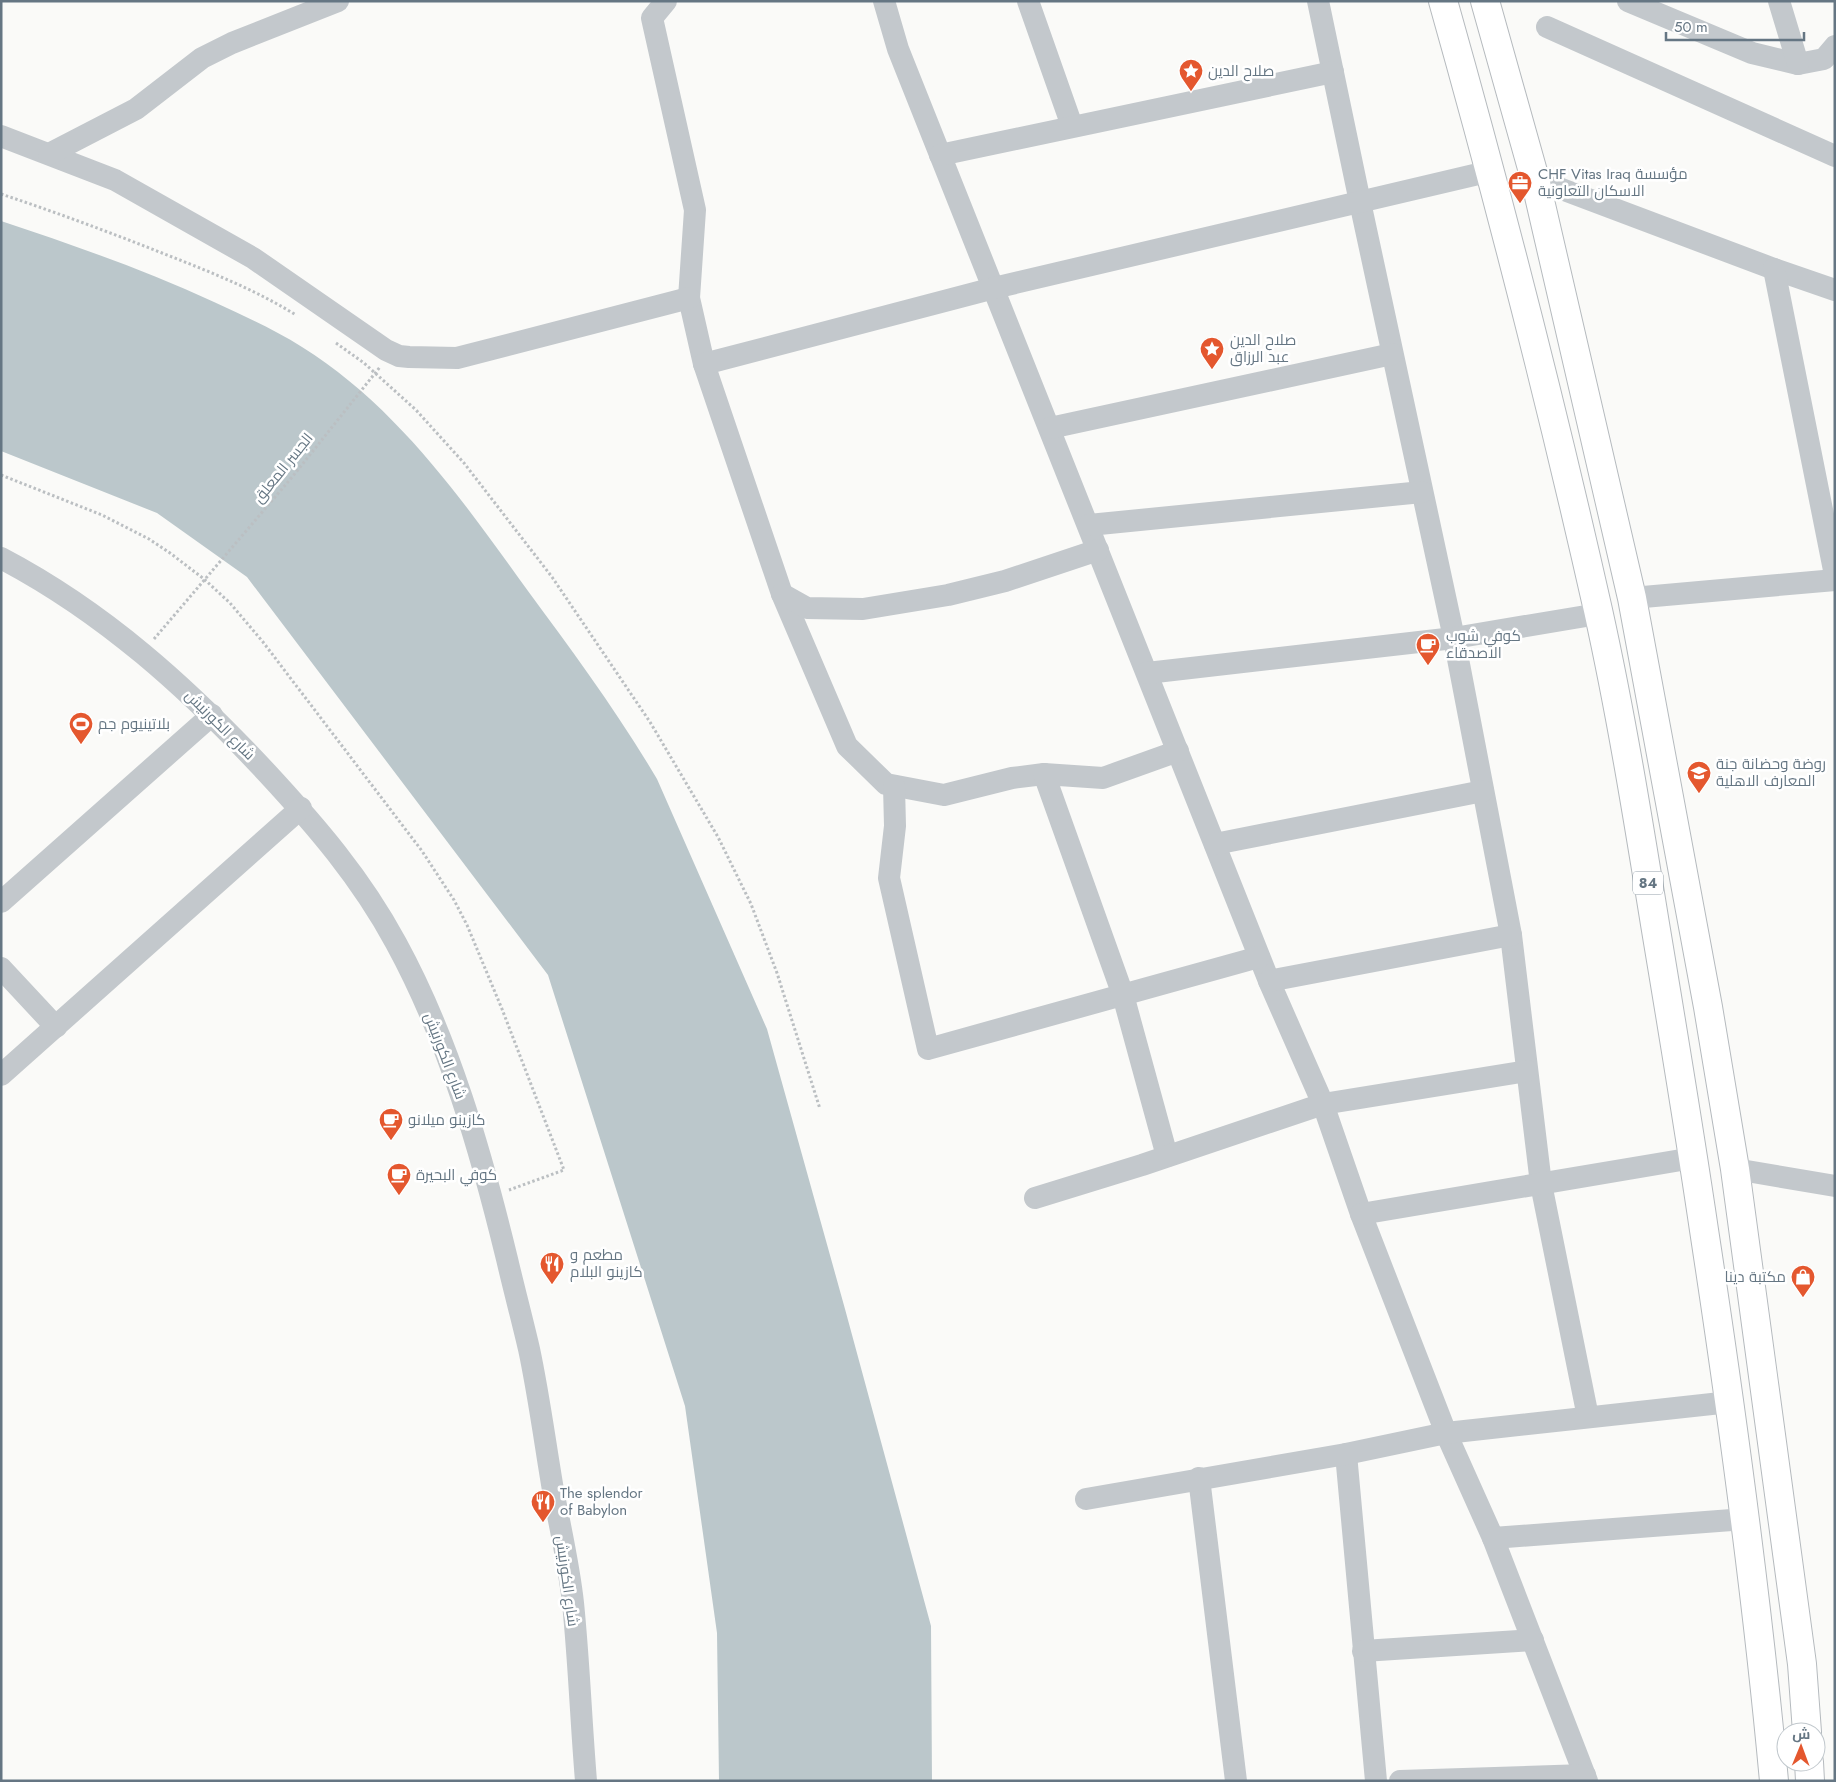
<svg xmlns="http://www.w3.org/2000/svg" width="1836" height="1782" font-family="Jost,Cairo,sans-serif">
<style>
.water{fill:#bbc7cb}
.lines{fill:none;stroke-linecap:round;stroke-linejoin:round}
.major-casing{stroke:#b5babe;stroke-width:30}
.path{stroke:#bbbfc2;stroke-width:3;stroke-dasharray:2.5 2.5;stroke-linecap:butt}
.minor{stroke:#c3c8cc;stroke-width:22}
.major{stroke:#fff;stroke-width:28}
.labels{text-anchor:middle;dominant-baseline:central;stroke-width:5;stroke-linejoin:round;paint-order:stroke}
.shield{fill:#fff;stroke:#939fa8;stroke-width:1}
.shield-label{font-size:14px;font-weight:bold;fill:#657683}
.poi-label{font-size:15px;fill:#657683;stroke:#fff;text-anchor:start}
.street-label{font-size:15px;fill:#657683;stroke:#fff}
</style>
<rect width="100%" height="100%" fill="#fafaf8"/>
<path class="water" d="M1 221C73 245 145 270 214 302 244 316 274 329 302 347 398 407 463 501 528 591 573 652 618 713 657 779L767 1029 845 1309 931 1626 932 1781H719L717 1633 685 1406 548 975 247 577 157 513 1 451Z"/>
<g class="lines">
<defs>
<g id="major">
<path d="M1443 1C1500 203 1552 406 1598 610 1621 714 1638 819 1655 924 1672 1026 1689 1128 1704 1230 1732 1413 1757 1596 1774 1781"/>
<path d="M1485 1 1535 179 1632 598 1708 1007 1735 1169 1802 1664 1807 1732"/>
<path d="M1809 1762 1810 1781"/>
</g>
</defs>
<use href="#major" class="major-casing"/>
<g class="path">
<path d="M1 194C55 212 109 232 162 253 208 271 254 289 296 315"/>
<path d="M336 343 364 363 416 410 464 463 552 577 650 722 718 837 751 904 777 973 820 1109"/>
<path d="M1 475 102 515 149 539 170 553 204 579 230 603 263 642 422 851 454 900 467 925 502 1009 564 1170 509 1190"/>
<path d="M154 639 293 476 380 367"/>
</g>
<g class="minor">
<path d="M666 1 652 18 695 210 689 298 704 364 782 594 847 746 886 784 944 795 1012 778 1044 774"/>
<path d="M884 1 898 49 1269 981 1323 1104 1361 1214 1446 1433 1493 1538 1587 1781"/>
<path d="M1028 1 1072 126"/>
<path d="M1318 1 1360 202 1454 638 1511 935 1541 1184 1588 1417"/>
<path d="M1628 1 1752 53 1798 64 1824 59 1835 46"/>
<path d="M1779 1 1798 64"/>
<path d="M1547 27 1835 156"/>
<path d="M1 136 115 180 253 258 386 350 399 356 409 357 457 358 689 298"/>
<path d="M49 154 136 109 202 58 232 43 338 1"/>
<path d="M940 155 1333 72"/>
<path d="M1535 179 1774 269 1835 290"/>
<path d="M1774 269 1835 575"/>
<path d="M704 364 994 288 1491 171"/>
<path d="M1050 428 1392 354"/>
<path d="M1089 525 1422 492"/>
<path d="M1 558C104 612 188 688 267 773 316 826 361 878 396 943 449 1040 481 1152 507 1259 514 1289 522 1319 529 1349 539 1396 545 1443 553 1490 560 1527 569 1565 573 1603 579 1662 581 1721 586 1781"/>
<path d="M782 594 807 608 863 609 948 595 1005 581 1098 550"/>
<path d="M1632 598 1835 580"/>
<path d="M1147 673 1454 638 1598 614"/>
<path d="M894 786 895 826 889 878 928 1049 1259 957"/>
<path d="M1215 844 1483 791"/>
<path d="M1 902 212 715"/>
<path d="M1 968 56 1027"/>
<path d="M1269 981 1511 935"/>
<path d="M1 1075 301 808"/>
<path d="M1167 1156 1123 995 1044 774 1103 778 1178 751"/>
<path d="M1735 1169 1835 1186"/>
<path d="M1035 1198 1142 1165 1323 1104 1527 1071"/>
<path d="M1361 1214 1693 1158"/>
<path d="M1346 1454 1376 1781"/>
<path d="M1199 1478 1236 1781"/>
<path d="M1086 1499 1346 1454 1446 1433 1730 1402"/>
<path d="M1493 1538 1745 1519"/>
<path d="M1363 1651 1533 1640"/>
<path d="M1400 1781 1585 1775"/>
</g>
<use href="#major" class="major"/>
</g>
<defs>
<symbol id="sight-pin" viewBox="-11 -11 22 30"><path d="M0 17L-7.5 6A9.5 9.5 0 1 1 7.5 6Z" fill="#e4572e" stroke="#fff"/><path d="M0-6L1.8-2.2L6-1.7L2.9 1.2L3.7 5.4L0 3.3L-3.7 5.4L-2.9 1.2L-6-1.7L-1.8-2.2Z" fill="#fff"/></symbol>
<symbol id="office-pin" viewBox="-11 -11 22 30"><path d="M0 17L-7.5 6A9.5 9.5 0 1 1 7.5 6Z" fill="#e4572e" stroke="#fff"/><path d="M-6-3h4V-5.5h4V-3h4V5H-6ZM-1-4.5V-3h2v-1.5ZM-6 0V1H6V0Z" fill="#fff"/></symbol>
<symbol id="cafe-pin" viewBox="-11 -11 22 30"><path d="M0 17L-7.5 6A9.5 9.5 0 1 1 7.5 6Z" fill="#e4572e" stroke="#fff"/><path d="M-5.5-4.5H6V0H3Q3 3.5 0 3.5H-2.5Q-5.5 3.5-5.5 0ZM3-3.2v2h1.7v-2ZM-6 4.5H4V6H-6Z" fill="#fff"/></symbol>
<symbol id="stadium-pin" viewBox="-11 -11 22 30"><path d="M0 17L-7.5 6A9.5 9.5 0 1 1 7.5 6Z" fill="#e4572e" stroke="#fff"/><path d="M0-5a6.5 5 0 1 0 0 10a6.5 5 0 1 0 0-10ZM-3.5-1.8h7v3.6h-7Z" fill="#fff"/></symbol>
<symbol id="school-pin" viewBox="-11 -11 22 30"><path d="M0 17L-7.5 6A9.5 9.5 0 1 1 7.5 6Z" fill="#e4572e" stroke="#fff"/><path d="M0-5L7-2L0 1L-7-2ZM-4 1L0 2.5L4 1V4Q0 6-4 4Z" fill="#fff"/></symbol>
<symbol id="restaurant-pin" viewBox="-11 -11 22 30"><path d="M0 17L-7.5 6A9.5 9.5 0 1 1 7.5 6Z" fill="#e4572e" stroke="#fff"/><path d="M-5-6h1v4h1v-4h1v4h1v-4h1v5L-1.5 .5V6h-2V.5L-5-1ZM5-6V6H3V1.5H1.5Q1.5-4 5-6Z" fill="#fff"/></symbol>
<symbol id="shop-pin" viewBox="-11 -11 22 30"><path d="M0 17L-7.5 6A9.5 9.5 0 1 1 7.5 6Z" fill="#e4572e" stroke="#fff"/><path d="M-5-2.5h2.3a2.7 3.5 0 0 1 5.4 0H5L5.5 6h-11ZM-1.5-2.5h3a1.5 2.3 0 0 0-3 0Z" fill="#fff"/></symbol>
</defs>
<g fill-rule="evenodd">
<use href="#sight-pin" x="1177" y="57" width="28" height="38"/>
<use href="#office-pin" x="1506" y="169" width="28" height="38"/>
<use href="#sight-pin" x="1198" y="335" width="28" height="38"/>
<use href="#cafe-pin" x="1414" y="631" width="28" height="38"/>
<use href="#stadium-pin" x="67" y="710" width="28" height="38"/>
<use href="#school-pin" x="1685" y="759" width="28" height="38"/>
<use href="#cafe-pin" x="377" y="1106" width="28" height="38"/>
<use href="#cafe-pin" x="385" y="1161" width="28" height="38"/>
<use href="#restaurant-pin" x="538" y="1250" width="28" height="38"/>
<use href="#shop-pin" x="1789" y="1263" width="28" height="38"/>
<use href="#restaurant-pin" x="529" y="1488" width="28" height="38"/>
</g>
<g class="labels">
<rect class="shield" x="1633" y="871.5" width="30" height="23" rx="4"/>
<g class="shield-label">
<text x="1648" y="883">84</text>
</g>
<g class="poi-label">
<text x="1208" y="71">صلاح الدين</text>
<text x="1538" y="174">CHF Vitas Iraq مؤسسة<tspan x="1538" dy="17">الاسكان التعاونية</tspan></text>
<text x="1230" y="340">صلاح الدين<tspan x="1230" dy="17">عبد الرزاق</tspan></text>
<text x="1446" y="636">كوفي شوب<tspan x="1446" dy="17">الاصدقاء</tspan></text>
<text x="98" y="724">بلاتينيوم جم</text>
<text x="1716" y="764">روضة وحضانة جنة<tspan x="1716" dy="17">المعارف الاهلية</tspan></text>
<text x="408" y="1120">كازينو ميلانو</text>
<text x="416" y="1175">كوفي البحيرة</text>
<text x="570" y="1255">مطعم و<tspan x="570" dy="17">كازينو البلام</tspan></text>
<text x="1786" y="1277" text-anchor="end">مكتبة دينا</text>
<text x="560" y="1493">The splendor<tspan x="560" dy="17">of Babylon</tspan></text>
</g>
<g class="street-label">
<text transform="translate(283 468) rotate(-51)">الجسر المعلق</text>
<text transform="translate(220 725) rotate(45)">شارع الكورنيش</text>
<text transform="translate(445 1056) rotate(69)">شارع الكورنيش</text>
<text transform="translate(567 1581) rotate(82)">شارع الكورنيش</text>
</g>
</g>
<rect width="1836" height="1782" fill="none" stroke="#657683" stroke-width="5"/>
<g transform="translate(1801 1747) rotate(1)"><circle r="24" fill="#ffffff" stroke="#c1c8cd"/>
<path d="M0-4L9 19L0 12L-9 19Z" fill="#e4572e"/>
<text y="-8" font-size="14" font-weight="bold" text-anchor="middle" fill="#657683">ش</text>
</g>
<path d="M1666 32v8h138v-8" fill="none" stroke="#657683" stroke-width="2.5"/>
<text x="1674" y="32" font-size="15" fill="#657683" stroke="#ffffff" stroke-width="4" paint-order="stroke">50 m</text>
</svg>
